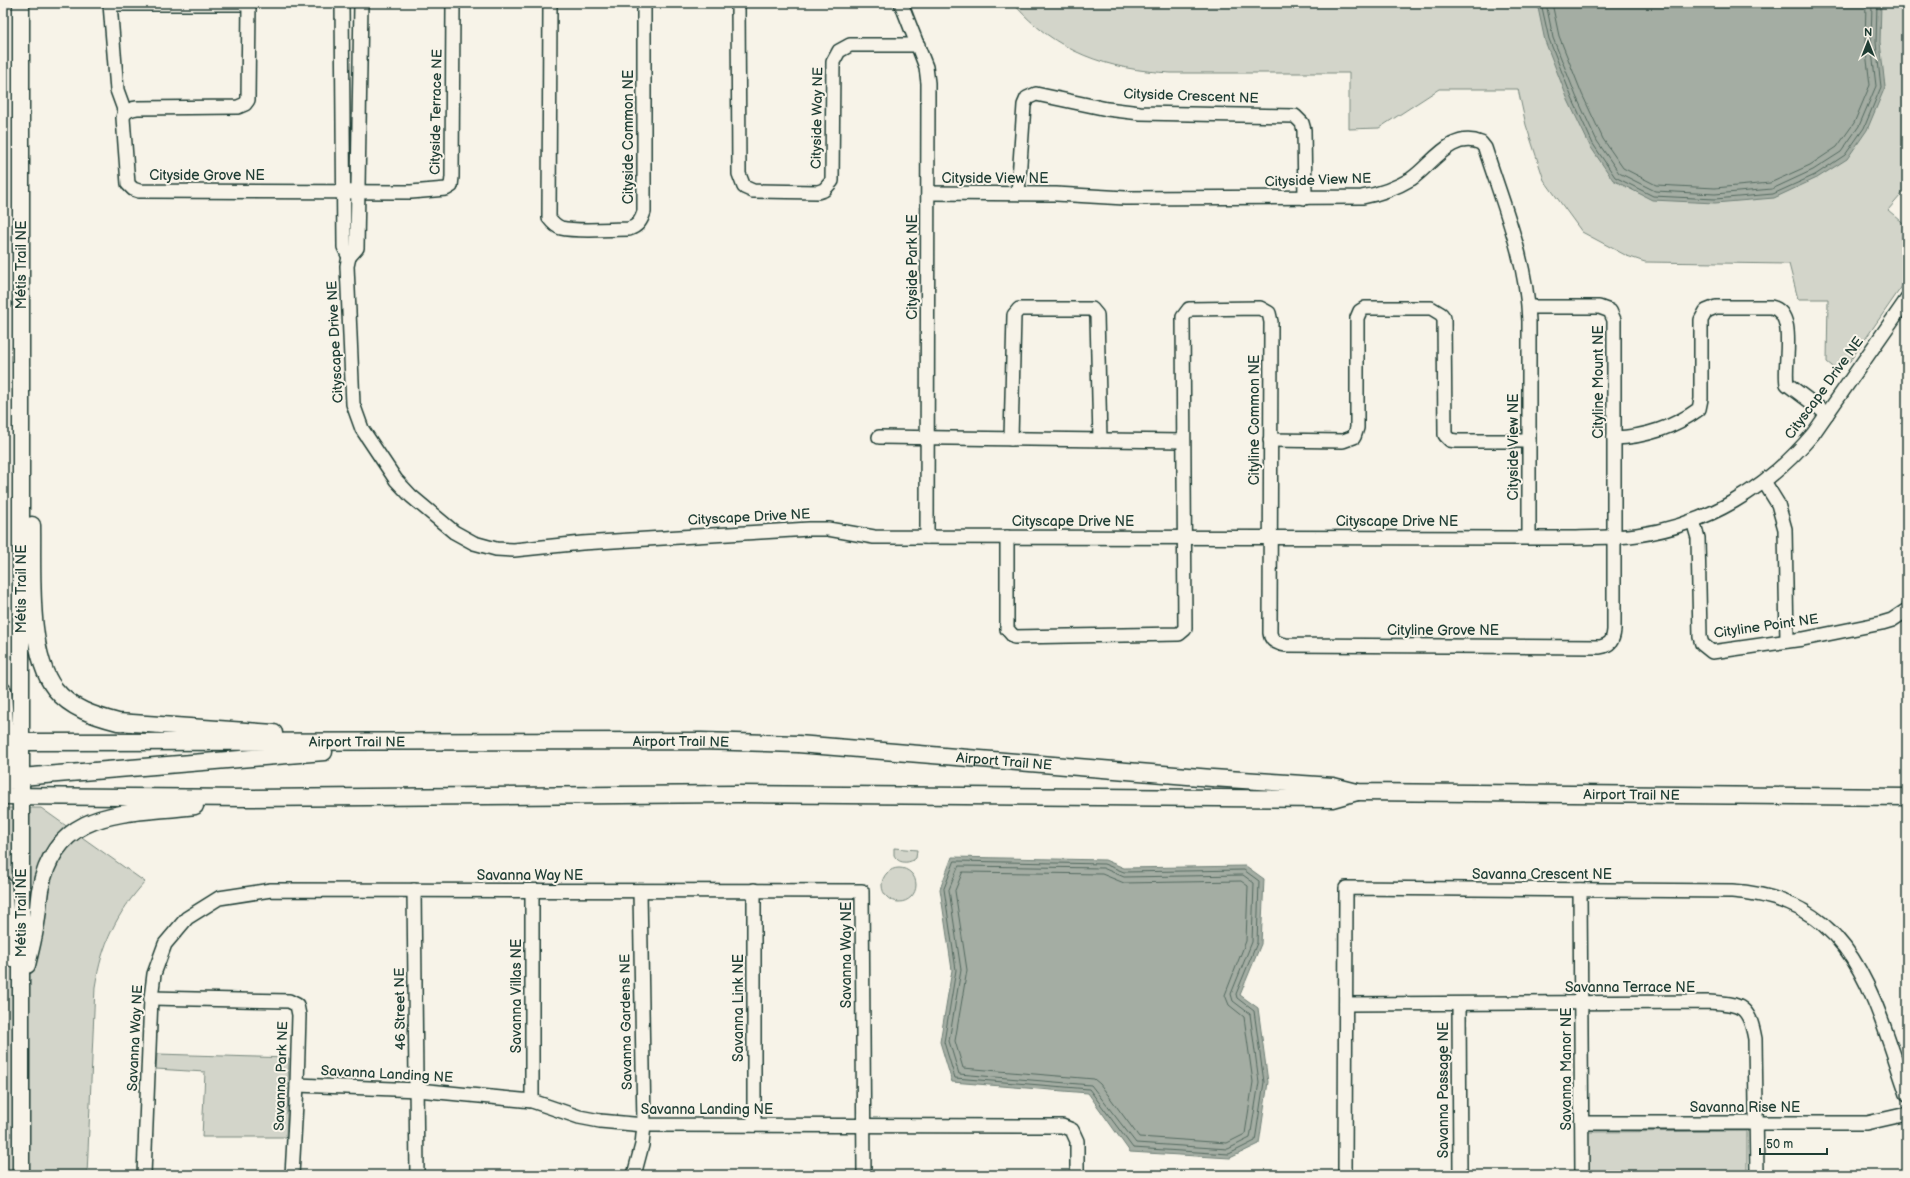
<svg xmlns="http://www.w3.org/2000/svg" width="1910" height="1178" font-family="'Balsamiq Sans',sans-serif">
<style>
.green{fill:#d3d5ca;stroke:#79897f}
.water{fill:#a4ada3;stroke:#6f8077}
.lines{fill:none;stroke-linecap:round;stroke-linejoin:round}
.shore{stroke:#546a60;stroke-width:1}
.minor-casing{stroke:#1f3d34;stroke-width:16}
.major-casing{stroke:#1f3d34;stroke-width:19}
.minor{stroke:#f7f3e8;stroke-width:13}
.major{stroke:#f7f3e8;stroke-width:16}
.labels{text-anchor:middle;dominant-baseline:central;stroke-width:4;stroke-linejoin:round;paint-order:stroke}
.street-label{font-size:14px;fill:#1f3d34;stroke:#f7f3e8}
</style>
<rect width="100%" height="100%" fill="#f7f3e8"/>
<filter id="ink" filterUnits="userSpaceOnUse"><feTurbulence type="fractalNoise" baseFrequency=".025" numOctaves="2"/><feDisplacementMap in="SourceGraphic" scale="8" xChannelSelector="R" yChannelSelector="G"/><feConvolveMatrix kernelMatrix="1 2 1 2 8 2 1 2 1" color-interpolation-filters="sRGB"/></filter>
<g filter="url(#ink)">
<g class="green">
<path d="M1013 3H1907V188L1888 210 1907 226V279L1850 361 1843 364 1837 370 1827 362 1828 299H1798L1789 264 1645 262 1627 256 1582 232 1544 180 1526 125 1518 89H1439L1379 128 1349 129V73H1171C1108 70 1055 52 1013 3Z"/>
<path d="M3 808H41L145 882C116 914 102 944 95 987L87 1175H3Z"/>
<path d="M894 848 917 850 916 858C909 864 898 864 894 855Z"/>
<circle cx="899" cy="885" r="17"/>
<path d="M157 1054 289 1058 286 1137H202L205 1072 156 1069Z"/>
<path d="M1747 1131V1175H1588V1132Z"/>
</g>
<g class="water">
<path d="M1537 3H1881L1880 42 1885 87 1867 130 1847 159 1817 178 1774 198 1715 203 1652 200 1613 180 1590 146 1568 100 1545 41Z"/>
<path d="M952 857 1105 860 1124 868 1246 866 1264 879 1261 944 1240 995 1258 1008 1268 1082 1259 1144 1230 1158 1130 1152 1088 1093 952 1082 940 1042 952 970 940 889Z"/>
</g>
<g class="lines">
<g class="shore">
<path d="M1541 3 1549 39 1572 98 1593 144 1615 177 1653 196 1715 199 1773 194 1815 175 1845 155 1864 128 1881 87 1876 43 1877 3"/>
<path d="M1546 3 1553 38 1576 96 1597 141 1619 173 1655 191 1715 194 1772 189 1813 170 1841 152 1859 126 1876 86 1871 43 1872 3"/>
<path d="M1552 3 1559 36 1582 94 1603 139 1623 168 1656 185 1715 188 1770 183 1810 165 1837 147 1854 123 1870 85 1865 44 1866 3"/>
<path d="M955 861 1104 864 1124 872 1244 870 1259 881 1257 943 1236 994 1237 998 1254 1011 1264 1082 1255 1141 1229 1154 1133 1148 1089 1089 955 1078 944 1042 956 970 944 889Z"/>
<path d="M959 866 1103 868 1124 877 1243 875 1254 883 1252 942 1231 994 1233 1001 1250 1014 1259 1082 1250 1138 1228 1149 1136 1143 1091 1085 959 1074 949 1041 961 970 949 890Z"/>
<path d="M963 872 1102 874 1124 883 1241 881 1248 886 1246 941 1225 995 1229 1005 1244 1017 1253 1082 1245 1134 1227 1143 1139 1137 1100 1084 1094 1079 963 1068 955 1041 967 970 955 891Z"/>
</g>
<defs>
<g id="minor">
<path d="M249 3 248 100 245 104 238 107 137 108C130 109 124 111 123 118L128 184 133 189 139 191 411 192 446 189 451 186 452 177 453 3"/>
<path d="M342 3 344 247 349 257 357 248 361 3"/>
<path d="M550 3 549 218C552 222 555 226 561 228 577 232 611 229 629 229 638 226 641 221 644 212V3"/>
<path d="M738 3 739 174 744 187 753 191 818 192 824 190 832 181 833 62 839 51 850 45H918"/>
<path d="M901 3 926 67 928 83 927 537"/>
<path d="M125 112 117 90 110 4H249"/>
<path d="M929 193 1056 194 1125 198 1362 197C1380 194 1396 188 1411 179 1432 165 1451 130 1481 143L1485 148C1503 204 1527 261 1529 321V537"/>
<path d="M1018 193 1024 105 1027 98 1036 94 1107 109 1140 113 1295 116 1302 123 1304 130 1305 198"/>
<path d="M349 257 347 266 353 404 362 429 396 480 411 496 454 532 474 543 496 549 514 550 582 543 809 529H828L874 537 1573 538C1594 537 1616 538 1637 535 1707 525 1768 488 1813 434L1907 299"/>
<path d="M879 437 1183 441"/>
<path d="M1614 438C1645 437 1673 428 1699 409L1701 399V320L1706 311 1716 307H1771C1798 313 1783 363 1787 384L1827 414"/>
<path d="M1011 439 1014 315 1019 309H1092L1097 315 1100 440"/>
<path d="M1270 440 1343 441 1354 437 1357 428V318L1360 311 1365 308H1431L1441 314 1444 318 1445 435 1450 440 1456 441H1529"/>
<path d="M1765 483 1778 504 1785 529 1787 641"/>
<path d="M1693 521 1698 538 1700 637 1702 644 1712 652 1803 639 1882 623 1892 620 1907 610"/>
<path d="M1007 537V629L1014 637 1179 634 1185 629 1183 317 1189 309 1260 308 1269 313 1271 322 1270 633C1271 641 1278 644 1286 645L1600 647C1610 645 1613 641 1614 630V320L1610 311 1599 307H1529"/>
<path d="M414 890 417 1175"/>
<path d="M754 890V1125"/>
<path d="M1580 890 1582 1175"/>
<path d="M532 892V1101"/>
<path d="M151 998 289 1001 297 1005 299 1015 297 1085 292 1175"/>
<path d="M1346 1004 1709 1002C1742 1004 1749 1006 1755 1039L1757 1175"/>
<path d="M1459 1004 1460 1175"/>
<path d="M297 1085 418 1090 532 1101 579 1117 600 1121 644 1125 1062 1126 1072 1130 1077 1141V1175"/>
<path d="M1582 1123H1867L1907 1114"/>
<path d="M144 1175 151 998 154 974 165 944 187 918 219 898 271 890 862 891 864 1175"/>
<path d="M634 1175 642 1145 644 1125 640 891"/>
<path d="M1345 1175 1346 888 1732 891C1855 899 1873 997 1907 1094"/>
</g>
<g id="major">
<path d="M32 525C33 569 27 654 55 689 71 709 95 716 118 722L274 733"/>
<path d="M3 691 6 742 15 781"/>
<path id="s1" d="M3 742 701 741 798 744 1212 778 1333 786 1357 792 1907 797"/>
<path d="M3 782 21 777 324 752"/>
<path d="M3 796 249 798 737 794 1332 799 1357 792"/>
<path d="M3 885 6 923 14 959"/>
<path d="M27 965C30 953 33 941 35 929 38 916 38 903 40 890 57 805 127 815 195 806"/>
<path d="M21 1175V3"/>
</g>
</defs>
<use href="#minor" class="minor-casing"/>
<use href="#major" class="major-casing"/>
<use href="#minor" class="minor"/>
<use href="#major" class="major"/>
</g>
</g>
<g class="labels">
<g class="street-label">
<text transform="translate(1191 96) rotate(2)">Cityside Crescent NE</text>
<text transform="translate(436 112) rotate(-89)">Cityside Terrace NE</text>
<text transform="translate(817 118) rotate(-89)">Cityside Way NE</text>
<text transform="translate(628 137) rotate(-90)">Cityside Common NE</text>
<text x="207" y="175">Cityside Grove NE</text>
<text x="995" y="178">Cityside View NE</text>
<text transform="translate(1318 180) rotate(-2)">Cityside View NE</text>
<text transform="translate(21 265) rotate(-90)">Métis Trail NE</text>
<text transform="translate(912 267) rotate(-90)">Cityside Park NE</text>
<text transform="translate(335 342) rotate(-93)">Cityscape Drive NE</text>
<text transform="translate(1598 382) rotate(-90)">Cityline Mount NE</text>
<text transform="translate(1824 388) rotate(-54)">Cityscape Drive NE</text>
<text transform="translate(1254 420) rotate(-90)">Cityline Common NE</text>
<text transform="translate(1513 447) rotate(-90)">Cityside View NE</text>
<text transform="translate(749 517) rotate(-3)">Cityscape Drive NE</text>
<text x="1073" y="521">Cityscape Drive NE</text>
<text x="1397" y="521">Cityscape Drive NE</text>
<text transform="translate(21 589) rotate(-90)">Métis Trail NE</text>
<text transform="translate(1766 626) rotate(-8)">Cityline Point NE</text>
<text x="1443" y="630">Cityline Grove NE</text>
<text stroke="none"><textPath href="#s1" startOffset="678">Airport Trail NE</textPath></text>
<text stroke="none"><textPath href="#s1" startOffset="354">Airport Trail NE</textPath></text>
<text stroke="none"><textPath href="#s1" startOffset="1002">Airport Trail NE</textPath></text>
<text stroke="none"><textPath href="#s1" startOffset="1631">Airport Trail NE</textPath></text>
<text x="1542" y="874">Savanna Crescent NE</text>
<text x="530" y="875">Savanna Way NE</text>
<text transform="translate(21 913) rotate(-90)">Métis Trail NE</text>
<text transform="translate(846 955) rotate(-90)">Savanna Way NE</text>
<text x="1630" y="987">Savanna Terrace NE</text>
<text transform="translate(516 996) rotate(-90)">Savanna Villas NE</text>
<text transform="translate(738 1008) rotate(-90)">Savanna Link NE</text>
<text transform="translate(400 1009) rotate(-91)">46 Street NE</text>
<text transform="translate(626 1022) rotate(-91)">Savanna Gardens NE</text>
<text transform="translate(135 1038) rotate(-87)">Savanna Way NE</text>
<text transform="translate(1566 1069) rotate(-90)">Savanna Manor NE</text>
<text transform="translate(387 1074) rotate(3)">Savanna Landing NE</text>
<text transform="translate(281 1076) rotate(-88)">Savanna Park NE</text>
<text transform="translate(1443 1090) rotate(-90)">Savanna Passage NE</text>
<text x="1745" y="1107">Savanna Rise NE</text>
<text x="707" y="1109">Savanna Landing NE</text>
</g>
</g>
<rect width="1910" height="1178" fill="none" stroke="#f7f3e8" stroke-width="16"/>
<rect x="8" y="8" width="1894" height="1162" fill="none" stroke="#1f3d34" stroke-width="1.5" filter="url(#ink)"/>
<g transform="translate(1868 42)" stroke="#f7f3e8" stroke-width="3" paint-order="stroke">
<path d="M0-3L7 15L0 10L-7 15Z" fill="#1f3d34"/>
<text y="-6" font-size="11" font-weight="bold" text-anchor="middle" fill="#1f3d34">N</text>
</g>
<path d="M1760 1148v6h67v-6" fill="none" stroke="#1f3d34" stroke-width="2"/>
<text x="1766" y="1148" font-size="12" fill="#1f3d34" stroke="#f7f3e8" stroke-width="3" paint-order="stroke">50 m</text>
</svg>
